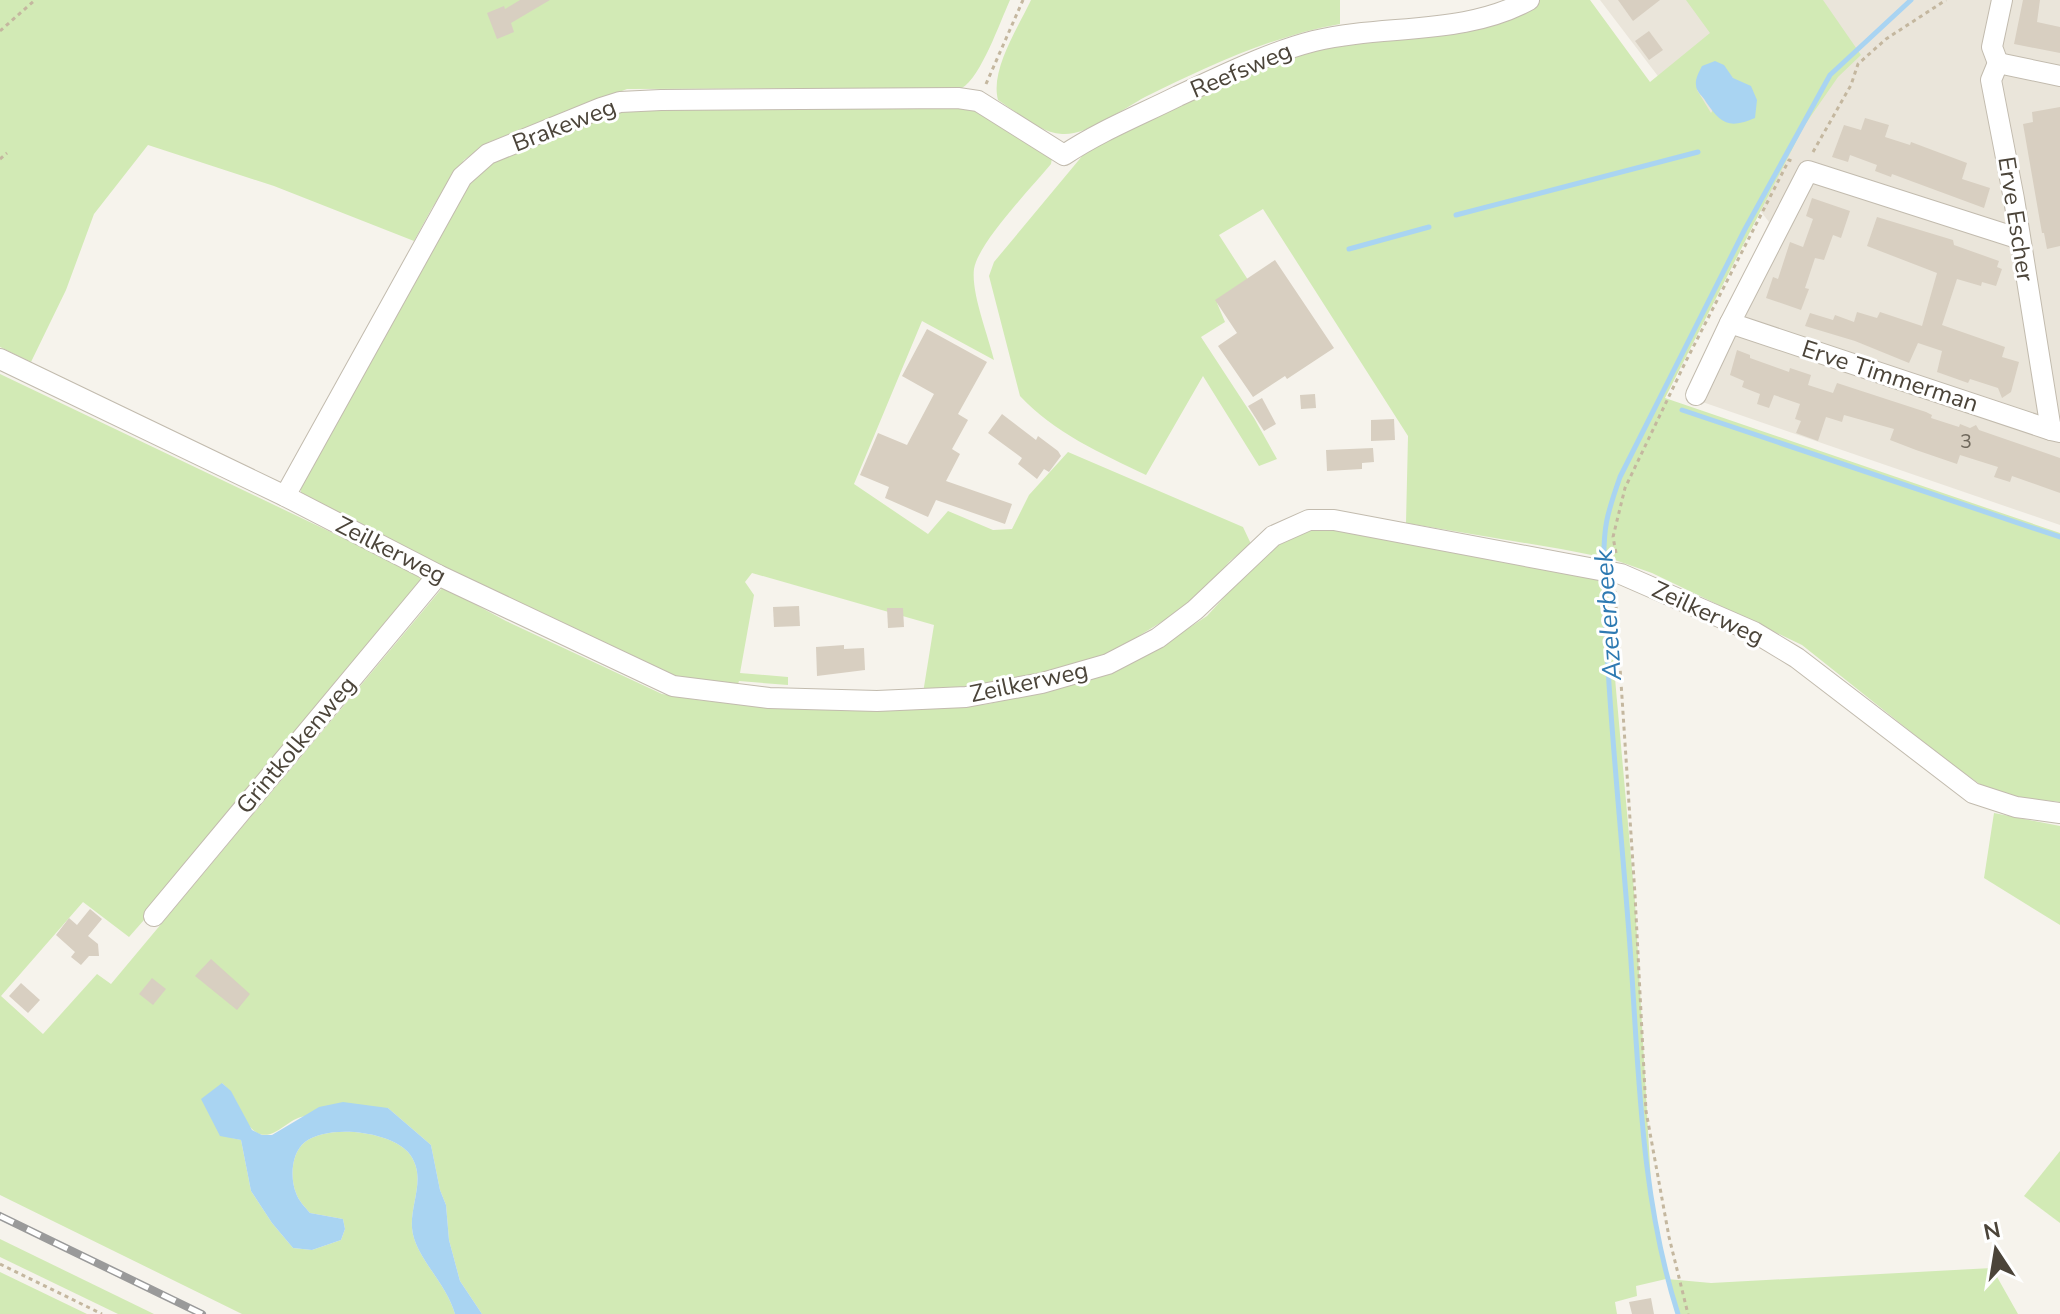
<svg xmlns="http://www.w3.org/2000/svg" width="2060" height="1314" font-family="'Nunito Sans',sans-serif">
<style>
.residential{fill:#eae5da}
.green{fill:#d2eab5;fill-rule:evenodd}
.water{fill:#a9d4f2}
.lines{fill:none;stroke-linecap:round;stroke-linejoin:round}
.stream{stroke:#a9d4f2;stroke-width:5}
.building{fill:#d8cfc1}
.minor-casing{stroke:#c2bbae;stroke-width:22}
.path{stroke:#c4b79f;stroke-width:3;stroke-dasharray:4 4;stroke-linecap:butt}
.minor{stroke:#fff;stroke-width:20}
.rail-casing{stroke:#9a9a9a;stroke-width:8}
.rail{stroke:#fff;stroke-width:5;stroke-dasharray:15;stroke-linecap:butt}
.labels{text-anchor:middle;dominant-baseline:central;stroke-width:6;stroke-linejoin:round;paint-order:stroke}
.number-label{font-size:20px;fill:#6e675b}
.street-label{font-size:24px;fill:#4b4439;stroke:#fff}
.water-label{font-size:26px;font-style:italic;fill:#2e7ab2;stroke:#fff}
</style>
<rect width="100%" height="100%" fill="#f6f3ec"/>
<path class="residential" d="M1600 0H2060V525L1685 396 1769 222Z"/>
<g class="green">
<path d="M0 0H1010C1000 22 981 77 962 88L627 89 489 142 464 160 432 208 414 241 274 186 148 145 94 214 66 290 31 362 0 347Z"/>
<path d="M1031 0H1340V24C1272 36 1206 67 1145 97 1123 109 1086 136 1062 134 1039 133 1017 112 998 100 990 70 1018 28 1031 0Z"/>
<path d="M1535 0H1590L1650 82 1710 33 1686 0H1823L1861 55 1838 77 1804 126 1665 398 2060 533V802L2014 797 1988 790 1950 763 1802 645 1652 573 1612 559 1561 549 1406 523 1408 436 1263 209 1219 235 1250 283 1217 303 1225 322 1201 337 1254 418 1277 459 1259 466 1203 376 1146 475C1102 454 1053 432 1020 396L989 276 994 262 1088 149 1265 61ZM1725 70 1733 78 1711 113 1697 90Z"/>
<path d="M956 105 986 112 1052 158 1051 164C1032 187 978 243 974 269 971 293 988 335 994 360L922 321 854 484 928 534 948 511 993 530 1012 529 1029 495 1068 452 1243 527 1251 544 1230 561 1194 602 1111 653 1042 678 923 693 934 625 752 573 745 582 754 595 740 673 788 677V685L739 681 737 687 684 679 609 650 301 497V486L474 174 492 161 626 109Z"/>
<path d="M0 374 427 578 181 878 129 937 83 902 1 996 43 1034 97 974 111 984 443 587 506 621 662 694 698 700 780 708H945L988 704 1055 689 1160 647 1207 616 1273 544 1312 525 1612 577 1608 600 1635 902 1652 1201 1667 1279 1711 1283 1992 1268 2018 1314H1680L1666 1279 1636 1286 1637 1296 1615 1302 1617 1314H482L460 1281 449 1240 446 1205 440 1190 431 1145 388 1108C360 1111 328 1110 301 1117 285 1121 270 1146 252 1129 239 1116 239 1097 222 1083L232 1138 241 1140 251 1191 272 1223 293 1248 312 1250 341 1240 345 1229 343 1219 310 1213C305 1207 298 1200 296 1193 290 1178 291 1153 305 1142 328 1124 389 1131 408 1152 428 1176 410 1202 412 1228 414 1256 446 1282 455 1314H242L0 1195Z"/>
<path d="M1994 813 2060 826V925L1984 878Z"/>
<path d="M2060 1151V1223L2024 1196Z"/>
<path d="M0 1239 154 1314H118L0 1257Z"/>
<path d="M0 1272 87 1314H0Z"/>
</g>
<g class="water">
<path d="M1715 61 1724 65 1733 78 1751 86 1757 100 1755 118C1729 129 1721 124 1706 102 1703 96 1696 92 1696 85 1695 79 1699 72 1702 66Z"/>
<path d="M222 1083 231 1091 252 1130 262 1135H272L319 1107 343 1102 388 1108 431 1145 440 1190 446 1205 449 1240 460 1281 482 1314H455C446 1282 414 1256 412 1228 410 1202 428 1176 408 1152 389 1131 328 1124 305 1142 291 1153 290 1178 296 1193 298 1200 305 1207 310 1213L343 1219 345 1229 341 1240 312 1250 293 1248 272 1223 251 1191 241 1140 220 1136 201 1099Z"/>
</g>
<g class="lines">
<g class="stream">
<path d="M1456 215 1698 152"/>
<path d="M1349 249 1429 227"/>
<path d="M1682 410 2060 537"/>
<path d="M1604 566C1603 527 1607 514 1620 477L1745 229 1830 75 1911 0"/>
<path d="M1604 576C1607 700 1621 824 1630 947 1639 1070 1640 1196 1678 1314"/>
</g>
</g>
<g class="building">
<path d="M520 0H550L511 23 514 32 497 39 487 13 504 6 505 9Z"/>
<path d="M1618 0H1660L1633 21Z"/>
<path d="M2023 0H2040L2037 22 2060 27V53L2014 44Z"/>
<path d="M1649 31 1663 50 1649 60 1635 41Z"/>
<path d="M2060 107V246L2047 249 2044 233H2042L2023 124 2033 122 2032 112Z"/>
<path d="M1865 118 1889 125 1885 137 1910 145 1911 142 1967 163 1962 179 1990 188 1984 208 1892 174 1891 177 1875 171 1877 165 1850 155 1848 162 1832 157 1844 125 1861 130Z"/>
<path d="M1812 198 1850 211 1841 238 1833 235 1824 260 1815 258 1805 288 1809 289 1801 310 1766 298 1773 277 1778 279 1790 242 1803 247 1813 219 1806 216Z"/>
<path d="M1877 217 1953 240 1954 245 1999 261 1997 267 2002 269 1996 286 1982 282 1981 286 1957 279 1942 325 2005 347 2002 357 2019 362 2011 392 2002 398 1998 388 1970 379 1968 383 1937 372 1942 351 1918 343 1909 363 1855 341 1805 326 1810 313 1833 320 1835 315 1854 322 1857 312 1877 318 1880 312 1922 326 1937 273 1867 246Z"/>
<path d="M1275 260 1334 348 1287 379 1285 376 1253 397 1218 346 1237 333 1215 300Z"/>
<path d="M927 329 987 362 958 414 968 420 952 449 960 454 946 481 1012 504 1005 524 936 500 928 517 885 498 889 487 860 475 878 433 907 445 934 394 902 376Z"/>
<path d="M1737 350 1750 355V358L1789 372 1790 368 1811 375 1808 385 1833 393 1837 383 1926 412 1932 415 1931 418 1959 427 1960 424 1970 428 1976 425 1979 430 2060 458V493L2012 476 2010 482 1994 477 1998 467 1960 455 1957 464 1916 450 1890 440 1894 429 1844 415 1842 422 1826 417 1818 441 1796 433 1801 421 1795 419 1800 404 1774 395 1769 408 1757 404 1760 394 1742 387 1744 381 1730 375Z"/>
<path d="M1315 394 1316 408 1301 409 1300 395Z"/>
<path d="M1262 398 1276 424 1264 431 1248 406Z"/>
<path d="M1002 414 1036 440 1038 436 1058 451 1061 456 1049 472 1044 469 1037 479 1018 464 1022 458 988 433Z"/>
<path d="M1394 419 1395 440 1371 441V420Z"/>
<path d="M1373 448 1374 462 1362 463V469L1327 471 1326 450Z"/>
<path d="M799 606 800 626 774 627 773 607Z"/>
<path d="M887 608H903L904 627 888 628Z"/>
<path d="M844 645V649L864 648 865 670 817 676 816 647Z"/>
<path d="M90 909 102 919 88 936 98 944 99 956H89L81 965 71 957 75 952 56 935 69 918 77 925Z"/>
<path d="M211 959 250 994 237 1010 195 976Z"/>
<path d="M152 978 166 989 153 1005 139 994Z"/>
<path d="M21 983 40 1000 28 1013 9 996Z"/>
<path d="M1651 1298 1654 1314H1632L1629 1302Z"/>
</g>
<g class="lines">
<defs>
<g id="minor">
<path d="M1998 63 1992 47 2002 0"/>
<path d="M2060 76 1998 63 1991 80 2014 199 2051 430 2060 432"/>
<path d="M2020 239 1808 171 1730 323 2051 430"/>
<path d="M0 359 285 496 438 575 673 686 769 698 877 701 966 697 1042 683 1108 664 1158 638 1195 610 1273 536 1309 520H1334L1621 574 1754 632 1797 658 1973 793 2016 807 2060 813"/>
<path d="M1696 395 1730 323"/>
<path d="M285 496 462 177 488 154 601 108 620 102 661 100 958 98 978 101 1064 155C1100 131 1140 115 1178 96 1222 76 1267 53 1314 41 1384 24 1464 36 1529 0"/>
<path d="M154 916 438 575"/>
</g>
</defs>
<use href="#minor" class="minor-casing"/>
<g class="path">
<path d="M0 31 35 0"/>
<path d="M986 84 1023 0"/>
<path d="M1813 152 1851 85 1858 64 1886 39 1946 0"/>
<path d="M0 159 7 153"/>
<path d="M1616 553 1613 537 1625 488 1685 363 1789 160 1792 161"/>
<path d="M1615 591 1635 895 1646 1111 1669 1237 1688 1314"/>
<path d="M0 1264 102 1314"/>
</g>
<use href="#minor" class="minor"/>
<defs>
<path id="rail" d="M0 1216 202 1314"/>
</defs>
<use href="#rail" class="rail-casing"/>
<use href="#rail" class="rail"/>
</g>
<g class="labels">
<g class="number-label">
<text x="1966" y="441">3</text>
</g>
<g class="street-label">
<text transform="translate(1241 70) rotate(-23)">Reefsweg</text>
<text transform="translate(564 125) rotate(-21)">Brakeweg</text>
<text transform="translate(2016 219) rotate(81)">Erve Escher</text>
<text transform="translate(1890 376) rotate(18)">Erve Timmerman</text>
<text transform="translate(391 550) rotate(27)">Zeilkerweg</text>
<text transform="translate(1708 613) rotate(25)">Zeilkerweg</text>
<text transform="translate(1029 682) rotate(-12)">Zeilkerweg</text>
<text transform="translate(296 745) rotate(-50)">Grintkolkenweg</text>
</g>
<g class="water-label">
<text transform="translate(1608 615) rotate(-94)">Azelerbeek</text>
</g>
</g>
<g transform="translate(1996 1250) rotate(348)" stroke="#ffffff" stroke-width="6" paint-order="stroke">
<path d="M0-6L14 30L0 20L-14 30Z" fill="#4b4439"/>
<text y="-12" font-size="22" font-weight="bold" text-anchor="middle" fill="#4b4439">N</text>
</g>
</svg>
